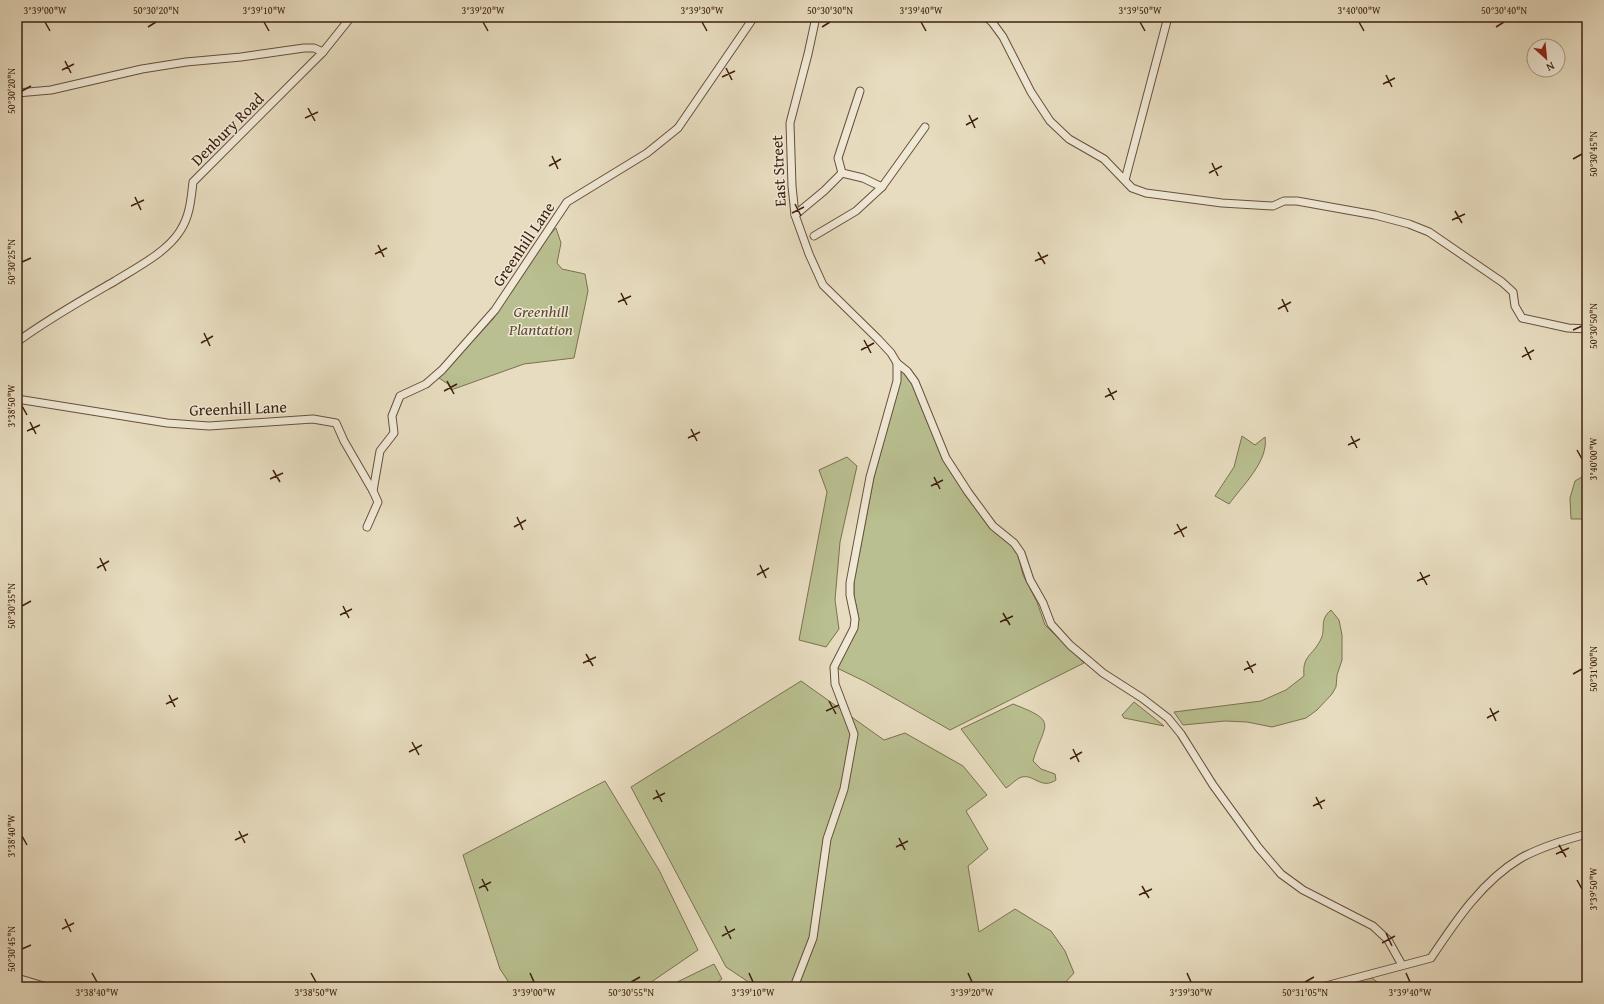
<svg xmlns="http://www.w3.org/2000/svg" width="1604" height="1004" font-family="'Gentium Book Plus',serif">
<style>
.green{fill:#b9bf90;stroke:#7c7050}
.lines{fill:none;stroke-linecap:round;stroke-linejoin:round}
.street-casing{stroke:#684f3c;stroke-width:9}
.street{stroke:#efe8d5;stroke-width:7}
.ticks{fill:none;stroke:#3e2011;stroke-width:1.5}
.labels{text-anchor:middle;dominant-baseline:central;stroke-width:3;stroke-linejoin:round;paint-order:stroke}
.street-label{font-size:16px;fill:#3e2011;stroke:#efe8d5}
.park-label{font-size:16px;font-style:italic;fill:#5d4831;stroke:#efe8d5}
.neatline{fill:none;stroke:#3e2011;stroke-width:1.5}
.ticks-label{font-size:10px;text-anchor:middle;fill:#3e2011}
</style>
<rect width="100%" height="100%" fill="#e7dcbf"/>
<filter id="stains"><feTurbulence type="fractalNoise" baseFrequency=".005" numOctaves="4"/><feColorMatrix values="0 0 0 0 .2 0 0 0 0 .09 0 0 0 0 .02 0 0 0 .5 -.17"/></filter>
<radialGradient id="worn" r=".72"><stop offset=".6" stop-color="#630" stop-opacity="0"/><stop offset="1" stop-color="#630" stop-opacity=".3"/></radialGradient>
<g class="green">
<path d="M556 228 561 243 557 263 562 269 585 274 588 291 574 358 524 364 451 390 448 384 439 378 493 319 547 238Z"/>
<path d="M899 369 905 372 913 383 943 459 964 493 990 528 1011 545 1018 555 1023 575 1037 602 1045 625 1084 663 950 730 866 682 837 668 857 629 859 619 854 596V582L874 477 900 382Z"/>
<path d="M1242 436 1255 445 1265 437C1269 461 1242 486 1229 504L1215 496 1234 467Z"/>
<path d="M847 457 857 466 840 542 835 600 839 629 826 647 799 640 827 492 819 470Z"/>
<path d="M1587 474V519H1571L1570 498 1575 481Z"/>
<path d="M1331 610 1339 620 1342 635V660L1337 675 1336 687 1332 694 1317 710 1306 718 1272 727 1247 722 1225 721 1183 725 1174 712 1261 701 1286 690 1304 676C1302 656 1312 656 1320 641 1327 629 1318 621 1331 610Z"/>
<path d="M801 681 884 740 905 733 963 766 987 795 966 811 988 849 968 866 979 932 1015 909 1051 931 1065 951 1074 973 1061 987H756L726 967 631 787Z"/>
<path d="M1134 702 1164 726 1124 718 1122 715Z"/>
<path d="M1013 704C1060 722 1044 723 1033 761L1041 769 1055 774 1056 780C1041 790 1034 774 1022 777 1017 778 1011 785 1006 788L961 729Z"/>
<path d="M605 781 659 870 698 950 644 987H512L500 969 463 855Z"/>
<path d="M714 964 722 979 711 987H667Z"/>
<path d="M1368 975 1384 987H1323Z"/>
</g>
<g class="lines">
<defs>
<g id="street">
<path d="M816 17 808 54 790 123 792 186 795 215 809 254 823 285 878 339 891 353 897 363 907 371 915 382 946 458 968 492 993 526 1014 543 1021 553 1030 580 1043 603 1051 624 1070 645 1103 673 1142 698 1168 718 1181 734 1213 785 1258 847 1281 874 1303 890 1373 926 1388 940 1402 965"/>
<path d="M986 17 992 22 1003 37 1031 92 1050 121 1069 139 1104 159 1132 188 1146 193 1222 203 1273 206 1284 201H1297L1375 215 1409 224 1429 232 1502 282 1513 292 1515 306 1522 318 1568 328 1587 329"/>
<path d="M17 93 51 90 142 69 186 62 241 57 304 48H314L323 52"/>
<path d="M842 173 863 178 882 187"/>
<path d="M1125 180 1168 17"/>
<path d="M795 215 824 191 842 173 838 158 860 91"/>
<path d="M814 236 856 211 882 187 925 127"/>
<path d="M17 342C48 319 82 300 115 281 136 268 167 252 180 231 190 216 191 199 193 182L323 52 351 17"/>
<path d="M17 399 167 423 209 426 313 419 336 423 344 441 373 491"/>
<path d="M367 527 378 502 373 491 380 451 394 433 392 416 400 396 426 384 442 370 495 310 567 202 647 153 678 128 754 17"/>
<path d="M17 978 47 987"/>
<path d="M794 987 813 938 827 839 844 789 854 734 835 684 834 667 854 628 855 619 850 595V583L870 477 897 381V363"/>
<path d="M1322 987 1431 958C1455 922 1482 881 1521 858 1541 847 1564 840 1587 834"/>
</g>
</defs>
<use href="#street" class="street-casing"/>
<use href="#street" class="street"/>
</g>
<path class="ticks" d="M45 22 50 31M264 22 269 31M483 22 488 31M702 22 707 31M921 22 926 31M1140 22 1145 31M1359 22 1364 31M148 27 156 22M822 27 830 22M1496 27 1504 22M65 61 71 73M726 68 732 80M62 70 74 64M1386 75 1392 87M722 77 735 71M1383 84 1395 78M22 91 31 86M308 108 315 121M969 115 975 128M305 118 318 112M966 125 978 118M552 156 558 169M1573 159 1582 154M1212 163 1218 176M549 166 561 159M1209 173 1222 166M135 197 141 210M795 204 801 216M131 206 144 200M1455 211 1462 223M792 213 804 207M1452 220 1465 214M378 245 384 257M1038 252 1045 264M375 254 387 248M1035 261 1048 255M22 262 31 258M621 293 627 305M1282 299 1288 312M618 302 631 296M1278 309 1291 302M1573 330 1582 326M204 333 210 346M864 340 871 353M201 343 213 336M1525 347 1531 360M861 350 874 343M1522 357 1534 350M447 381 454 394M1108 388 1114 400M444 391 457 384M1105 397 1117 391M22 406 27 415M30 422 36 434M691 429 697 441M27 431 40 425M1351 436 1357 448M688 438 700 432M1348 445 1360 439M1577 450 1582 459M273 470 280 482M934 477 940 489M270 479 283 473M931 486 943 480M517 517 523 530M1177 524 1184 537M514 527 526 520M1174 534 1187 527M100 558 106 571M760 565 766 578M97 568 109 561M1420 572 1427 585M757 575 769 568M1417 581 1430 575M22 606 31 601M343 606 349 618M1003 613 1010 625M340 615 352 609M1000 622 1013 616M586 654 593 666M1247 661 1253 673M583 663 596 657M1244 670 1256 664M1573 674 1582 669M169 695 175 707M829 701 836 714M166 704 178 698M1490 708 1496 721M826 711 839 705M1487 718 1499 711M412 742 419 755M1073 749 1079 762M409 752 422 745M1070 759 1082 752M656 790 662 802M1316 797 1322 809M653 799 665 793M1313 806 1325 800M239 831 245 843M22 836 27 845M899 838 905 850M235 840 248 834M1559 845 1566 857M896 847 908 841M1556 854 1569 848M482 879 488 891M1577 880 1582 889M1142 886 1149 898M479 888 491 882M1139 895 1152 889M65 919 71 932M725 926 731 939M62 929 74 923M1386 933 1392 946M722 936 735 929M1382 943 1395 936M22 949 31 945M92 973 97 982M311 973 316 982M530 973 534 982M749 973 753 982M968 973 972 982M1187 973 1191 982M1406 973 1410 982M631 982 640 977M1305 982 1314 977"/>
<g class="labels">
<g class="street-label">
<text transform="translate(227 129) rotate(-45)">Denbury Road</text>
<text transform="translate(778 171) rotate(-93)">East Street</text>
<text transform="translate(523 244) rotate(-56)">Greenhill Lane</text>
<text transform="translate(238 408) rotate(-2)">Greenhill Lane</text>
</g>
<g class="park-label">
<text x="541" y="311">Greenhill<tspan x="541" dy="18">Plantation</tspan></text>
</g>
</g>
<rect width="1604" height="1004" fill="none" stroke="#e7dcbf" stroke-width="44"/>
<g transform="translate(1546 58) rotate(153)"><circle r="19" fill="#efe8d5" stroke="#a89887"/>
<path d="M0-3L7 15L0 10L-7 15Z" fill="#8f2418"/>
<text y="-6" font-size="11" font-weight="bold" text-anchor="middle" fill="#3e2011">N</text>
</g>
<rect x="22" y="22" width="1560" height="960" class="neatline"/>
<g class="ticks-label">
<text x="45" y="14">3°39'00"W</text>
<text x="156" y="14">50°30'20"N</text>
<text x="264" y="14">3°39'10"W</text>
<text x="483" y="14">3°39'20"W</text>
<text x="702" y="14">3°39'30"W</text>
<text x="830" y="14">50°30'30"N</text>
<text x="921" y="14">3°39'40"W</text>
<text x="1140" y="14">3°39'50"W</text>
<text x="1359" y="14">3°40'00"W</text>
<text x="1504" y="14">50°30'40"N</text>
<text transform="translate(11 91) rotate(-90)" y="4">50°30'20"N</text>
<text transform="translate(1593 154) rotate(-90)" y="4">50°30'45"N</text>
<text transform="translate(11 262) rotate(-90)" y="4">50°30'25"N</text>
<text transform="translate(1593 326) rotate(-90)" y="4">50°30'50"N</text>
<text transform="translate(11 406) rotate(-90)" y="4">3°38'50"W</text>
<text transform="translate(1593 459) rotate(-90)" y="4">3°40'00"W</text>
<text transform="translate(11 606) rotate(-90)" y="4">50°30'35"N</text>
<text transform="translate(1593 669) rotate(-90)" y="4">50°31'00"N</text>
<text transform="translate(11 836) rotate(-90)" y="4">3°38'40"W</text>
<text transform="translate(1593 889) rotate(-90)" y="4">3°39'50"W</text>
<text transform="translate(11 949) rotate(-90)" y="4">50°30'45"N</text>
<text x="97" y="996">3°38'40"W</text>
<text x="316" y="996">3°38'50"W</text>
<text x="534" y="996">3°39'00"W</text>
<text x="631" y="996">50°30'55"N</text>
<text x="753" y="996">3°39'10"W</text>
<text x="972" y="996">3°39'20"W</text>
<text x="1191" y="996">3°39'30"W</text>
<text x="1305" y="996">50°31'05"N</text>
<text x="1410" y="996">3°39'40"W</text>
</g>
<rect width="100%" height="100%" filter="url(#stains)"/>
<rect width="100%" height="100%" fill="url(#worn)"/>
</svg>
